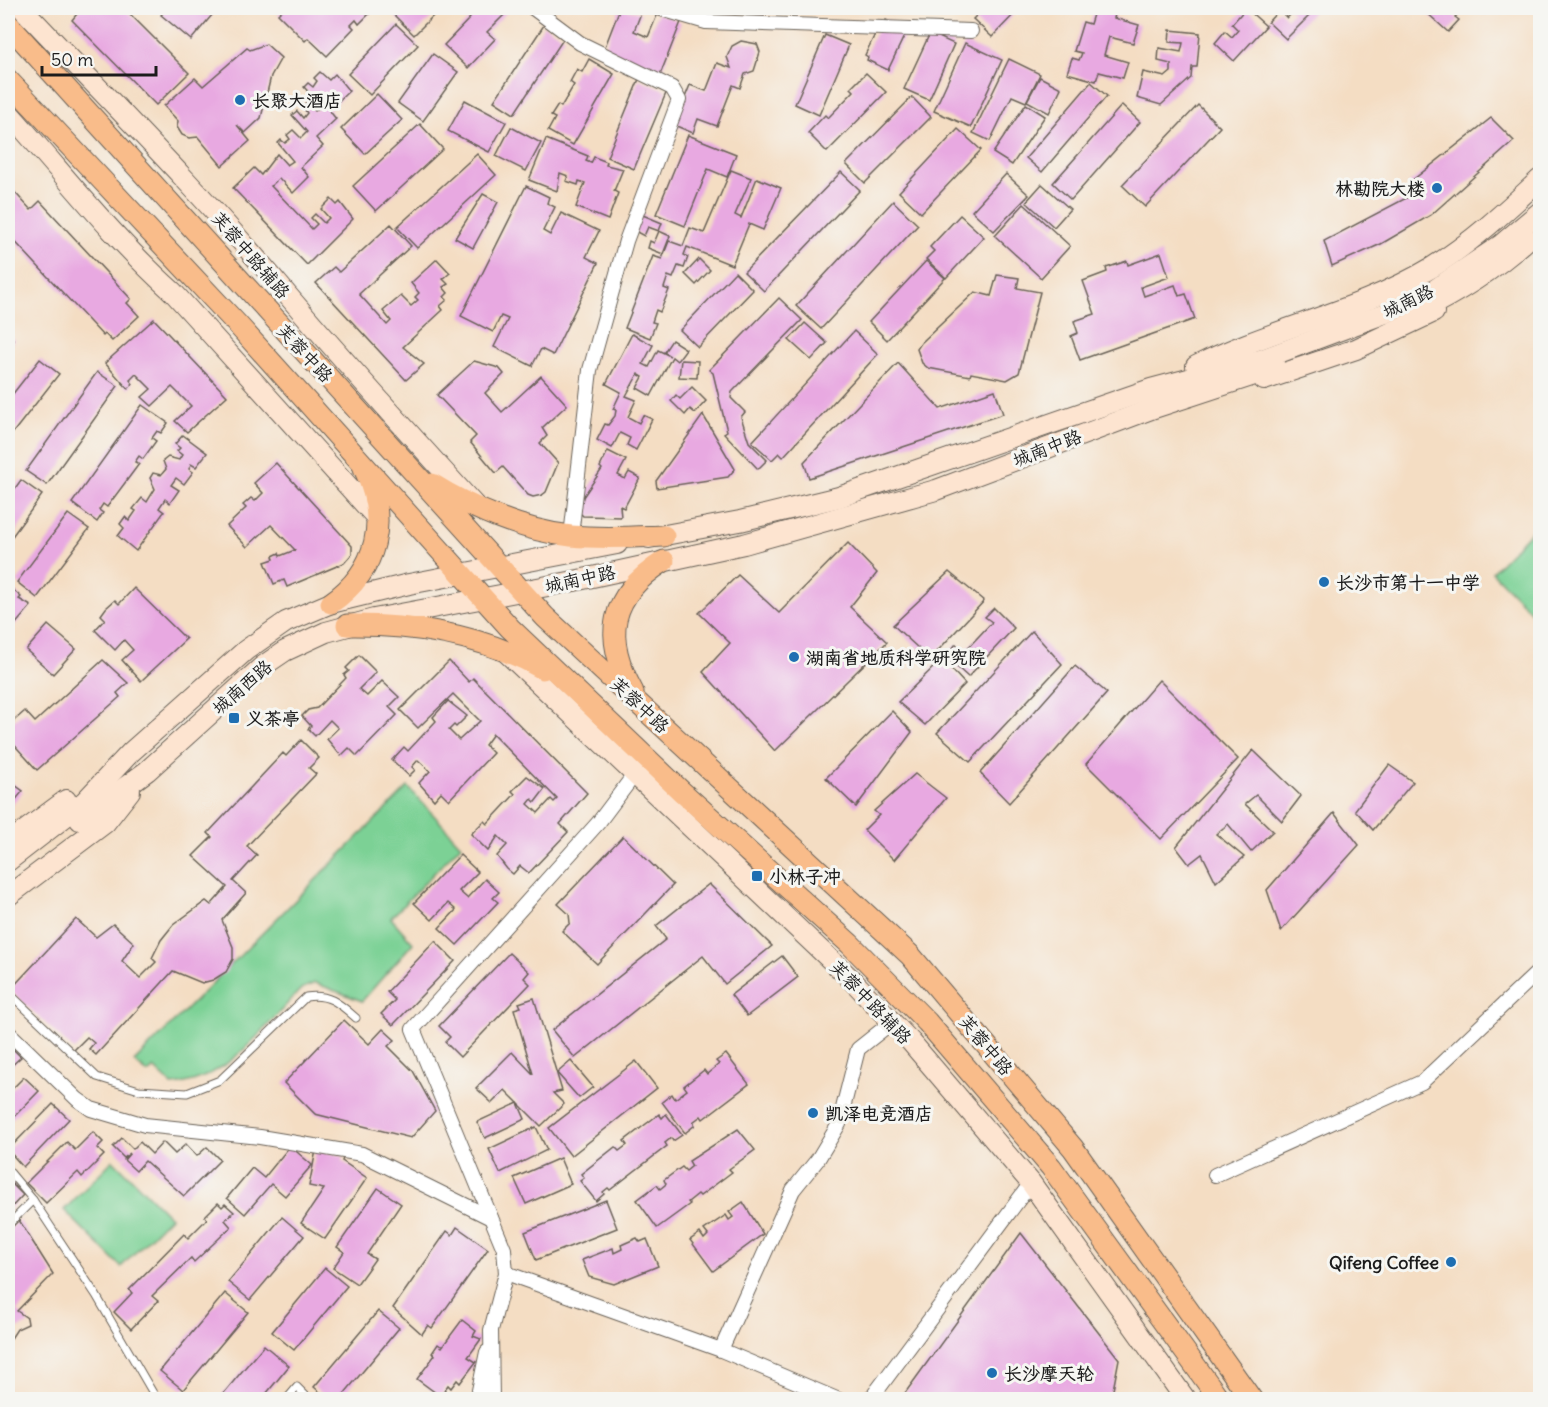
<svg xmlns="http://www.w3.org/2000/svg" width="1548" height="1407" font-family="Delius,'LXGW WenKai TC',sans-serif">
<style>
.green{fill:#7bd195;stroke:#4c7658;stroke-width:1.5}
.building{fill:#e8a9e1}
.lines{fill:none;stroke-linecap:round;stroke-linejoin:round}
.lane-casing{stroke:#686056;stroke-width:9}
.street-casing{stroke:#686056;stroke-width:16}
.secondary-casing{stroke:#686056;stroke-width:22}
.primary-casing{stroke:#686056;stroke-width:23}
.lane{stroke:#fff;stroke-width:7}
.street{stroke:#fff;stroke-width:14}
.secondary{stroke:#fde4d0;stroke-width:20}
.primary{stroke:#f9bc8a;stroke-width:21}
.poi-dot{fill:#1f6fb2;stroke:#f6f6f2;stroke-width:2}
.labels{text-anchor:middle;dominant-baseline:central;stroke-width:6;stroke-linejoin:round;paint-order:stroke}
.poi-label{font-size:18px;font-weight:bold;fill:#1c1c1c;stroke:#f6f6f2;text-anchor:start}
.street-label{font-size:18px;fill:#1c1c1c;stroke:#f6f6f2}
</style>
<rect width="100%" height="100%" fill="#f6f6f2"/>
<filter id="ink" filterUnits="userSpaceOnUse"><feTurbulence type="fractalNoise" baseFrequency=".0167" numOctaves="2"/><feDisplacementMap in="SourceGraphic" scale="12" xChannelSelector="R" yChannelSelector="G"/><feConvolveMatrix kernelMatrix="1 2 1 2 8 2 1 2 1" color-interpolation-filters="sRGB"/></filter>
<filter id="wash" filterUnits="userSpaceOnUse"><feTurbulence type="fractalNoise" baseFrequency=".008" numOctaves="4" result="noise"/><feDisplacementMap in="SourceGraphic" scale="24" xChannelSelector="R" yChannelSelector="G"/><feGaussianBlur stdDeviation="1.35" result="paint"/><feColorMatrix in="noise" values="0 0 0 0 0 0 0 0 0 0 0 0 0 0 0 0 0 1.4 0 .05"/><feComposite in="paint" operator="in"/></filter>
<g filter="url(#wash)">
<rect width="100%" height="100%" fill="#f4ddc3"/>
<g class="green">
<path d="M1540 522V621L1492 572Z"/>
<path d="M408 787 461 845 391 918 413 943 362 1001 315 983 301 989C265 1026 228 1081 172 1085L154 1068 148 1073 134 1062Z"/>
<path d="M113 1160 170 1217 121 1267 64 1210Z"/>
</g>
<g id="blocks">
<g class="building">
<path d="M79 8H124L189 73 156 105 72 20 81 9Z"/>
<path d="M167 8H218L191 40 161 15Z"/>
<path d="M284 8H375L359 24 356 20 351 25 354 28 327 56 308 38 305 41 278 14Z"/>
<path d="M398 8H441L414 35 392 13Z"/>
<path d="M459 8H511L487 32 495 39 468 68 444 45 470 18Z"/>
<path d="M620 8 641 13 634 31 648 37 658 13 681 22 660 75 603 52Z"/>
<path d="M984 8H1020L992 37 973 19Z"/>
<path d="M1095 8H1117L1114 18 1139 25 1133 43 1109 37 1104 55 1128 62 1123 78 1099 72 1096 81 1067 73 1072 58 1079 60 1082 53 1074 51 1083 22 1090 24Z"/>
<path d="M1246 8 1266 26 1234 61 1215 43 1225 31 1232 37 1238 30 1232 24Z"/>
<path d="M1288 8H1317L1286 39 1268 22 1279 10 1287 18 1293 12Z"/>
<path d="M1428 8 1446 9 1464 8 1455 17 1459 20 1448 32 1425 11Z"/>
<path d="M886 20 907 30 888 70 867 60 868 57 865 55 879 26 882 28Z"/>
<path d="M396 24 418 45 370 95 348 74Z"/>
<path d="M544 25 564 38 514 114 494 101Z"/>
<path d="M1170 30 1200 33 1197 67H1192L1191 78 1161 105 1137 98 1143 72 1165 77 1171 72V64L1158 61 1159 48 1181 52 1183 43 1169 42Z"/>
<path d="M930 33 954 44 929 100 904 89Z"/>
<path d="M825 35 849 45 819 115 795 104Z"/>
<path d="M741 41 757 44 760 52 754 71 745 74 740 88 733 85 717 126 698 119 693 133 674 125 690 85 706 91 717 63 731 68 727 57 732 46Z"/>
<path d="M965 43 1002 60 971 127 934 111Z"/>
<path d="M266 44 281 58 271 76 261 118 245 133 237 125 250 141 222 166 198 137 189 138 182 135 177 127 178 121 164 106 195 78 203 86 247 48 250 50Z"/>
<path d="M433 54 458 72 423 121 398 103Z"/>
<path d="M589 59 614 74 573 145 548 131 555 118 551 116 558 105 561 107 574 85 570 82 577 69 582 72Z"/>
<path d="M1009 59 1040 74 1026 102 1012 96 990 141 973 133Z"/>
<path d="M320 72 329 80 335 74 349 91 329 110 336 119 316 138 323 146 301 167 309 177 293 193 279 178 271 186 312 229 317 224 311 218 315 214 324 223 329 218 321 209 331 199 337 205 340 202 353 219 307 265 233 188 254 168 261 175 277 154 287 165 293 161 278 143 281 140 285 143 290 139 287 135 293 130 301 138 307 132 292 115 297 111 303 118 307 113 302 106 307 102 315 111 321 106 304 87 308 83 313 87 317 81 314 78Z"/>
<path d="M866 73 886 92 827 152 808 133 825 115 828 118 854 91 851 88Z"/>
<path d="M1040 77 1061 88 1049 113 1027 101Z"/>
<path d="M639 79 667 91 634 169 607 157Z"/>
<path d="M1091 82 1107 96 1042 172 1026 158Z"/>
<path d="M377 94 402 120 365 154 341 129Z"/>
<path d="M912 97 931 117 865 183 846 164Z"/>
<path d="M465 100 506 122 489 152 448 131Z"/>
<path d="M1026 104 1045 116 1012 165 993 153Z"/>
<path d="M1122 105 1140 122 1071 200 1053 183Z"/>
<path d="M1198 105 1220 127 1145 207 1122 185Z"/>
<path d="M1491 118 1514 141 1431 215 1381 244 1332 266 1324 241 1416 193 1409 183Z"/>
<path d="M420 124 443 149 376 211 353 186Z"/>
<path d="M511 127 541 143 526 171 496 156Z"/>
<path d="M958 129 981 150 921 213 899 192Z"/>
<path d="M688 135 736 154 727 177 708 169 685 226 656 214Z"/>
<path d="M546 139 588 156 586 161 591 163 594 157 607 162 606 165 623 169 614 191 618 193 608 220 576 207 585 183 579 181 578 185 566 181 568 176 560 173 557 191 529 180Z"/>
<path d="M477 154 496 175 417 248 397 227Z"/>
<path d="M731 170 751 178 735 215 741 218 757 178 781 188 763 230 749 224 732 265 687 247 684 255 688 257 684 268 678 266 673 278 668 276 664 288 669 290 660 312 656 310 652 322 656 323 650 338 625 328 653 256 662 259 669 241 683 246 690 228 704 233Z"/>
<path d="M841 172 860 190 764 291 744 272Z"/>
<path d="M1006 174 1029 195 994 231 972 211Z"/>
<path d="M1042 184 1070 209 1054 227 1026 202Z"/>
<path d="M8 185 31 210 40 201 131 299 127 303 139 316 112 341 105 334 103 336 8 234Z"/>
<path d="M526 186 549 197 547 203 555 207 543 231 550 235 561 213 599 231 586 257 598 263 553 355 541 349 532 366 494 347 508 319 501 316 493 332 461 316Z"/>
<path d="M483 194 498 202 473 248 455 238Z"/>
<path d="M893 201 918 225 821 329 796 306Z"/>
<path d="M1024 204 1070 246 1041 278 995 236Z"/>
<path d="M638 213 662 223 659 231 648 227 644 236 631 229Z"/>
<path d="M960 215 984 237 946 278 926 259 934 251 930 247Z"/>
<path d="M391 224 411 246 359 294 387 325 391 321 383 311 401 296 411 306 418 300 415 297 419 293 411 283 437 259 450 273 443 279 448 284 443 287 448 293 444 297 447 300 440 306 443 310 403 347 424 364 406 380 316 283 334 267 339 272Z"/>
<path d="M659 231 670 236 663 254 648 248 650 241 654 243Z"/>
<path d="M1161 253 1169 277 1141 287 1144 296 1175 285 1179 296 1186 294 1195 319 1080 360 1071 336 1078 333 1074 321 1095 314 1083 281 1107 272 1106 268 1127 261 1128 265Z"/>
<path d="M699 259 710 270 696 285 685 274Z"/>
<path d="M926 261 945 278 887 340 869 322Z"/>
<path d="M735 272 753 290 698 347 680 330Z"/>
<path d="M997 275 1019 278 1017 288 1040 292 1019 373 1007 380 971 373 970 376 928 368 922 363 917 349 921 343 975 292 991 296Z"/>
<path d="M779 298 802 320 732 392 731 398 745 412 741 417 749 442 767 460 758 469 724 433 727 431 713 373 709 370Z"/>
<path d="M154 319 227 396 187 432 175 421 191 406 172 387 152 406 142 397 151 389 136 374 130 380 133 384 128 389 105 363Z"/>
<path d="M805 323 827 343 811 360 789 340Z"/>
<path d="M854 331 878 354 783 457 779 453 772 460 752 442Z"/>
<path d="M632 334 653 345 643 364 649 367 658 350 670 356 664 352 672 340 686 349 677 361 672 357 651 396 637 388 643 377 638 374 626 396 636 400 628 417 639 423 643 415 652 419 636 450 627 445 630 438 620 433 612 448 597 440 605 424 608 425 615 416 616 410 613 409 621 392 606 384Z"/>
<path d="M8 335 14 340 8 348Z"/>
<path d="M40 359 59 374 8 439V400Z"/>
<path d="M681 360 698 361 697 378 679 377Z"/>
<path d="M474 361 499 368 504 374 485 393 502 412 541 376 567 405 542 428 547 436 540 443 558 463 546 492 542 495 533 497 528 495 503 467 496 473 470 442 476 436 437 395Z"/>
<path d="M898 363 940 409 995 390 1003 414 809 478 804 462Z"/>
<path d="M97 372 118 386 47 485 26 471Z"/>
<path d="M692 387 706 401 695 413 690 409 685 415 671 401 676 395 680 399Z"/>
<path d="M142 405 168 423 161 433 157 431 152 438 156 441 143 459 139 456 135 462 139 464 107 507 103 504 99 510 103 513 97 522 72 503Z"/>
<path d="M703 415 735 469 728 477 657 488 656 481Z"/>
<path d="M183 435 207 453 196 467 191 464 189 469 193 472 184 484 176 478 171 485 179 490 170 503 165 499 159 508 164 512 136 551 118 536 124 528 120 524 125 517 129 521 136 511 133 509 142 498 147 502 155 489 150 478 153 473 161 475 166 469 163 461 168 457 179 460 182 455 177 451 180 448 175 444Z"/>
<path d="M608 451 626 460 618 475 625 479 629 472 640 478 624 508 620 506 621 517 583 516 579 512 583 497 602 469 600 467Z"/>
<path d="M276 463 352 546V554L344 563 287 587 284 580 274 584 265 562 274 559 273 556 279 553 280 556 295 550 271 525 247 547 227 526 246 508 243 505 251 498 255 501 263 493 254 483Z"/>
<path d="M21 480 42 495 8 542V498Z"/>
<path d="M68 514 89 529 37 598 17 582Z"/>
<path d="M848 543 877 573 850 607 887 642 775 751 703 672 730 643 699 613 738 575 779 613Z"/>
<path d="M949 572 984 601 930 659 893 625Z"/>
<path d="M10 587 21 597 19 599 31 606 8 633V590Z"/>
<path d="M134 588 186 639 141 681 122 660 133 650 124 640 115 650 95 630 105 619 101 615 106 608 115 600 119 604Z"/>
<path d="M994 608 1014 628 968 677 946 657 956 644 964 652 992 622 985 617Z"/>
<path d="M48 625 76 649 53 674 26 650Z"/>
<path d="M1032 631 1062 664 970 762 937 733Z"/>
<path d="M359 655 376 672 359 689 367 696 382 681 399 697 389 707 397 715 357 756 349 748 341 756 327 739 338 728 330 720 315 736 308 729 311 726 302 716 308 710 317 708 346 678 344 675 349 671 346 668Z"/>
<path d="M942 659 965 684 925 725 898 702Z"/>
<path d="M103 660 128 683 117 693 120 697 37 770 8 738V726L25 711 35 722Z"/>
<path d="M449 661 469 682 473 678 587 793 560 824 568 832 529 873 520 866 513 874 507 869 497 856 507 845 498 836 488 851 471 834 484 821 487 824 515 794 512 791 527 776 545 789 535 802 532 799 528 804 538 813 551 799 554 802 557 799 493 734 485 745 493 753 449 800 441 792 434 800 419 783 430 771 418 760 412 767 415 770 409 776 392 760 404 747 408 751 436 721 433 717 448 701 467 716 456 727 454 725 449 730 459 740 480 721 453 694 418 728 400 710Z"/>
<path d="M1075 666 1107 693 1009 803 980 773Z"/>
<path d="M1159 680 1238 759 1161 839 1086 764Z"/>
<path d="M892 711 912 732 856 807 826 778Z"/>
<path d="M301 740 319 758 309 768 316 774 247 846 257 855 233 881 246 893 222 920 233 947V959L226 972 213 980 202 983 173 971 96 1055 89 1049 94 1043 87 1037 74 1050 10 990 76 919 96 937 113 924 134 943 122 961 140 978 156 962 152 958 161 940 173 925 206 901 211 905 227 887 193 856 212 837 208 833 283 753 286 756Z"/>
<path d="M1253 750 1301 796 1282 821 1256 795 1245 804 1273 831 1251 852 1228 824 1216 834 1244 857 1216 882 1202 854 1189 864 1176 847Z"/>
<path d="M1389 765 1413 782 1373 830 1355 810Z"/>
<path d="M915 774 946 798 894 860 864 830 879 815 874 811Z"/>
<path d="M8 780 23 791 8 809Z"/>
<path d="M1334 813 1359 845 1281 931 1267 890Z"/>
<path d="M623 836 673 885 597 964 562 931 570 923 569 914 558 904Z"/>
<path d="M460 855 478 872 459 891 467 898 485 879 499 892 493 898 498 902 457 945 439 928 456 910 448 903 432 920 414 903Z"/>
<path d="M709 884 772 946 725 984 703 956 575 1058 552 1030 666 939 656 926Z"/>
<path d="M435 941 455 961 393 1025 381 1014 395 1000 387 992Z"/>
<path d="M509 953 529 972 524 978 530 984 460 1057 445 1042 450 1037 439 1026Z"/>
<path d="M782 956 798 977 747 1016 731 995Z"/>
<path d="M534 998 562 1091 553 1093 564 1104 541 1126 505 1090 492 1103 476 1088 512 1052 533 1074 514 1009 521 1007 519 1003Z"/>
<path d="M344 1020 369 1044 383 1029 395 1040 388 1046 413 1071 435 1111 411 1138 315 1114 284 1083Z"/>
<path d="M8 1044 21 1057 8 1069Z"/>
<path d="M726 1054 749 1084 703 1119 701 1116 693 1122 695 1125 685 1133 662 1102 672 1094 675 1099 687 1090 684 1086 704 1070 707 1074 719 1064 716 1061Z"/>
<path d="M571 1061 593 1087 579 1098 557 1073Z"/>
<path d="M636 1061 657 1088 571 1156 549 1128Z"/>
<path d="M24 1077 39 1091 8 1123V1093Z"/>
<path d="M518 1103 525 1119 485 1138 477 1122Z"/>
<path d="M53 1104 69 1119 23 1167 8 1150Z"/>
<path d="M659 1114 662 1118 666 1114 682 1135 673 1141 671 1138 665 1143 667 1146 610 1190 608 1188 603 1192 604 1194 596 1201 580 1181 584 1178 581 1174 615 1147 619 1151 627 1145 624 1141Z"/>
<path d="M536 1127 547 1150 500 1173 489 1149Z"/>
<path d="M738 1129 755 1150 729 1169 732 1172 700 1196 698 1194 688 1202 690 1204 657 1228 637 1200 657 1185 660 1189 666 1184 664 1180 682 1167 686 1171 692 1166 689 1161Z"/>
<path d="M93 1132 103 1142 97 1148 104 1155 82 1177 78 1172 46 1203 26 1183 67 1142 75 1150Z"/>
<path d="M122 1138 133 1149 140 1142 152 1154 163 1142 175 1154 186 1144 197 1156 207 1147 220 1160 184 1196 145 1161 136 1171 124 1160 130 1153 124 1158 113 1147Z"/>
<path d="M290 1146 312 1165 285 1196 271 1184 245 1214 227 1198 252 1168 264 1178Z"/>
<path d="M316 1150 344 1156 342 1161 367 1178 325 1239 301 1223 324 1189 309 1186Z"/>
<path d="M560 1158 571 1184 526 1204 514 1178Z"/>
<path d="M8 1180 23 1195 8 1211Z"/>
<path d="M378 1188 401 1204 367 1254 375 1259 357 1284 333 1268 344 1252 337 1247Z"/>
<path d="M606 1200 617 1228 536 1260 525 1232Z"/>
<path d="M743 1202 763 1234 713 1271 690 1240 700 1233 704 1239 708 1235 704 1230 726 1215 729 1220 733 1217 729 1212Z"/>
<path d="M218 1203 222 1207 225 1204 234 1212 225 1220 231 1227 194 1262 191 1258 152 1296 158 1301 131 1329 114 1312 132 1293 129 1290 184 1234 188 1238 207 1219 205 1216Z"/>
<path d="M282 1217 304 1236 250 1300 228 1282Z"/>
<path d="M19 1220 53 1274 17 1311 27 1318 28 1324 17 1329 8 1343V1231Z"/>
<path d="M457 1227 488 1249 432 1328 428 1325 422 1334 393 1308 447 1231 452 1235Z"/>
<path d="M1021 1233 1119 1359 1113 1390 1101 1400H900Z"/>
<path d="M637 1238 640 1242 647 1239 658 1266 614 1284 589 1277 582 1260 613 1248 614 1253 622 1249 621 1245Z"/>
<path d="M325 1268 347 1286 294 1350 272 1332Z"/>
<path d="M225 1293 248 1312 183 1390 160 1371Z"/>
<path d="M378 1311 399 1328 339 1400H329L314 1387Z"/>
<path d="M462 1320 476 1331 473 1336 481 1339 468 1357 476 1362 460 1383 457 1380 451 1388 448 1385 440 1396 417 1379 435 1355 432 1353 438 1344 442 1347Z"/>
<path d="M264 1345 289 1366 261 1400H218Z"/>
</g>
</g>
</g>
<g filter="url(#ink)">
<use href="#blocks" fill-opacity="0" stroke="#686056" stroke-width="1.5"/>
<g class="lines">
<defs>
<g id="lane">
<path d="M8 992 97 1077 139 1090 187 1093 220 1080 306 997C329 993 340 1004 356 1018"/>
<path d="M8 1170 33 1200"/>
<path d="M8 1225 33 1200 96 1295 157 1400"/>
<path d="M286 1400 297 1387 310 1400"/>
</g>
<g id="street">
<path d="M533 8 580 43 672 88 679 100 626 241 590 370 571 536"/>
<path d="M658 8 706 22 971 31"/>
<path d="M8 1032 77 1099 91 1109 145 1125 260 1137 362 1154 491 1218"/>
<path d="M1215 1175 1422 1082 1540 970"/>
<path d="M506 1273 721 1350 793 1190 818 1159 839 1124 858 1049 892 1022"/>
<path d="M721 1350 839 1400"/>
<path d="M477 1400 487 1352"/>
<path d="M492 1400 491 1330 506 1273 504 1249 413 1029 598 823 640 767"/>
<path d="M870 1400 1031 1183"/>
</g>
<g id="secondary">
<path d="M22 8C108 99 198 189 279 285 343 361 409 433 476 507"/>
<path d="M8 112C63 173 112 237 173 292L376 517"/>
<path d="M1418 312C1458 293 1495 269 1528 239"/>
<path d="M1196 366C1272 328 1358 312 1431 268 1471 243 1506 211 1540 179"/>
<path d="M1264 380 1356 349 1434 312"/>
<path d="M649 538 740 521 839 497 1151 389 1260 360 1386 313 1434 290 1502 244 1540 212"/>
<path d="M507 653 852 980 911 1042 1031 1183 1186 1400"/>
<path d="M80 820 147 771 263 666 285 651 326 632 374 619 574 581 744 544 936 490 1154 408 1276 368"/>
<path d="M8 843 66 800"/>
<path d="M8 861 84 802 131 752 246 650 286 622 331 603 409 584 617 544"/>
<path d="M8 896 105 823 130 791"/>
</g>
<g id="primary">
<path d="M8 24 545 617 910 955 1073 1148 1252 1400"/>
<path d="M8 80 237 324 510 628 681 791 850 944 927 1022 1051 1167 1220 1400"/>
<path d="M432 484C472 509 524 531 571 536 602 539 633 537 664 536"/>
<path d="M331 603C378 570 389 520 364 468"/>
<path d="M347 625C416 624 483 635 543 669"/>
<path d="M633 692C602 636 609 596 664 561"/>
</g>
</defs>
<use href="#lane" class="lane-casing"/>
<use href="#street" class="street-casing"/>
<use href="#secondary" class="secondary-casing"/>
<use href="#primary" class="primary-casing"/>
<use href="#lane" class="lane"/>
<use href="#street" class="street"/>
<use href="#secondary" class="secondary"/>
<use href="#primary" class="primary"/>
</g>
</g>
<g class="poi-dot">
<circle cx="240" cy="100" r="6"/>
<circle cx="1437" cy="188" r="6"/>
<circle cx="1324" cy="582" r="6"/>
<circle cx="794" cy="657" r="6"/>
<rect x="228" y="712" width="12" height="12" rx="3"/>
<rect x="751" y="870" width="12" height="12" rx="3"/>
<circle cx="813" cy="1113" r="6"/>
<circle cx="1451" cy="1262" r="6"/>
<circle cx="992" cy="1373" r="6"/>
</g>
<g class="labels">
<g class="poi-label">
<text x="252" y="100">长聚大酒店</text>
<text x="1425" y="188" text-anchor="end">林勘院大楼</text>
<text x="1336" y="582">长沙市第十一中学</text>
<text x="806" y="657">湖南省地质科学研究院</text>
<text x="246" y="718">义茶亭</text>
<text x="769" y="876">小林子冲</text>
<text x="825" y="1113">凯泽电竞酒店</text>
<text x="1439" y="1262" text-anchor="end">Qifeng Coffee</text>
<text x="1004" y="1373">长沙摩天轮</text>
</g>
<g class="street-label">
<text transform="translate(251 255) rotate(49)">芙蓉中路辅路</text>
<text transform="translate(1408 301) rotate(-26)">城南路</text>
<text transform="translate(305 353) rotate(47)">芙蓉中路</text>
<text transform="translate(1047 448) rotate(-21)">城南中路</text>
<text transform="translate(580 579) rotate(-12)">城南中路</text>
<text transform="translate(242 687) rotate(-41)">城南西路</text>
<text transform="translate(640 705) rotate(43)">芙蓉中路</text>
<text transform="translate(871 1002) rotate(46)">芙蓉中路辅路</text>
<text transform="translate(986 1045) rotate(50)">芙蓉中路</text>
</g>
</g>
<rect width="1548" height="1407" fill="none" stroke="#f6f6f2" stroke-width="30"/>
<path d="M42 66v9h114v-9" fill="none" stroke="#1c1c1c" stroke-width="3"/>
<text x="51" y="66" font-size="18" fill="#1c1c1c" stroke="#f6f6f2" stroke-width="4.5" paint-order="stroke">50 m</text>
</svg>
